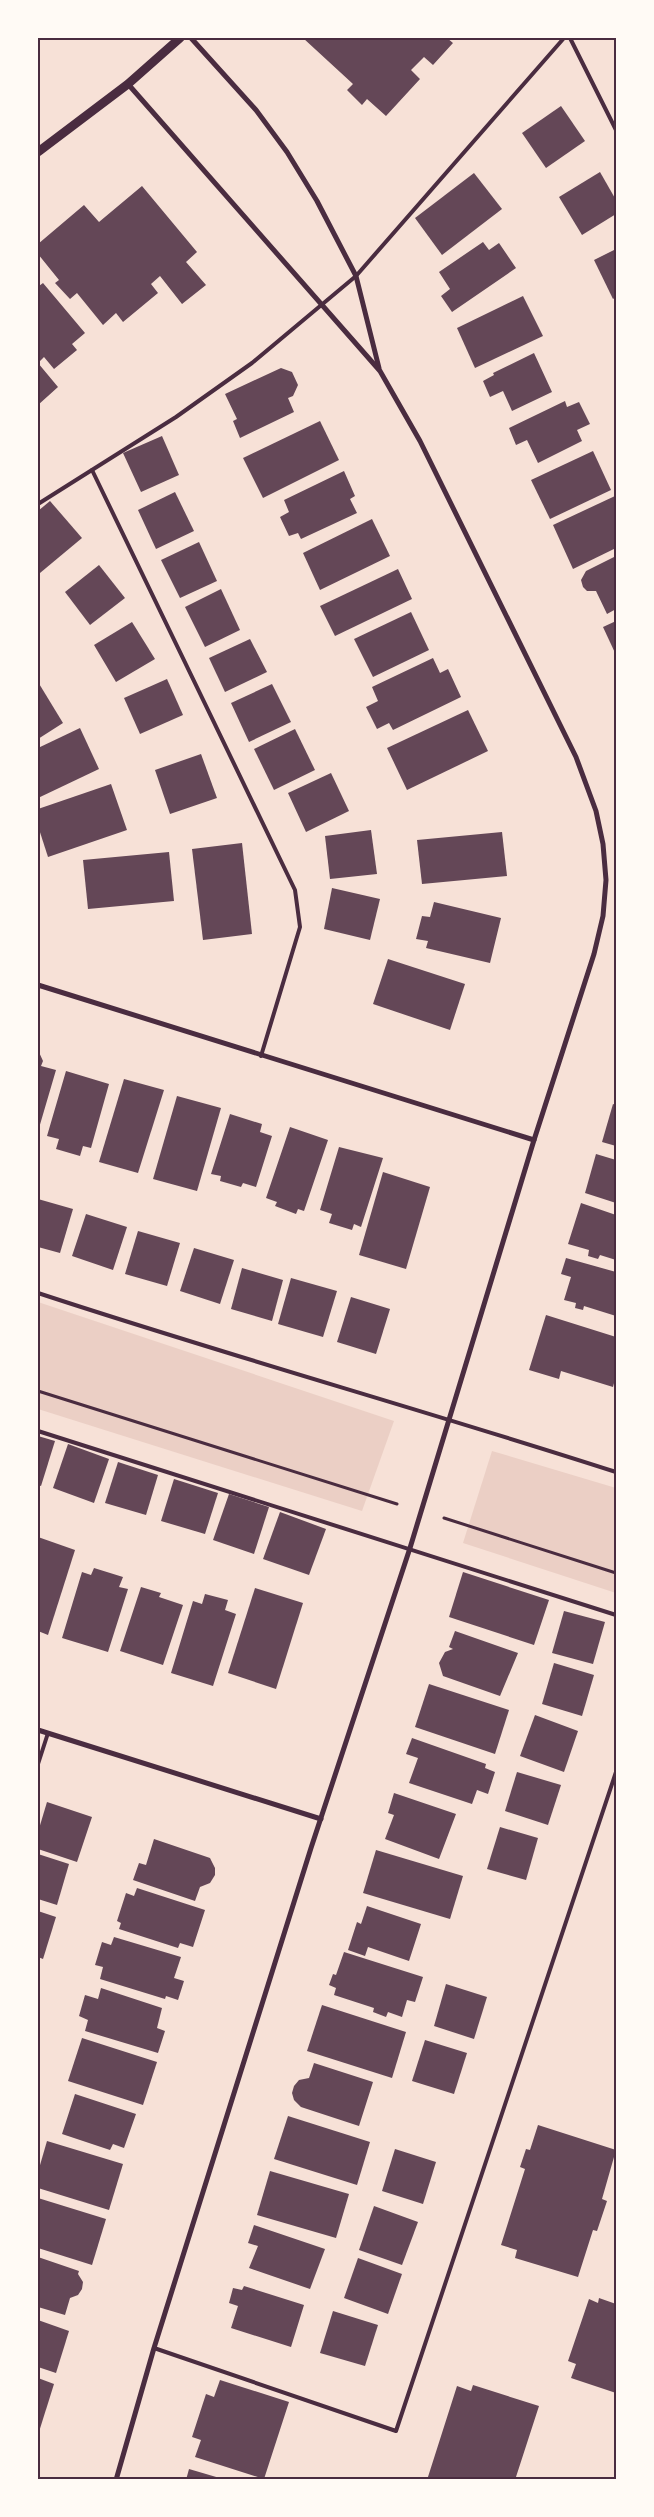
<svg xmlns="http://www.w3.org/2000/svg" width="654" height="2517" font-family="'Archivo Narrow',sans-serif">
<style>
.green{fill:#ebcfc5}
.building{fill:#644757}
.lines{fill:none;stroke-linecap:round;stroke-linejoin:round}
.path{stroke:#4a2c40;stroke-width:3}
.service{stroke:#4a2c40;stroke-width:4}
.minor{stroke:#4a2c40;stroke-width:5}
.tertiary{stroke:#4a2c40;stroke-width:9}
.neatline{fill:none;stroke:#4a2c40;stroke-width:2}
</style>
<rect width="100%" height="100%" fill="#f7e1d7"/>
<g class="green">
<path d="M38 1302 394 1421 362 1511 38 1409Z"/>
<path d="M492 1451 616 1488V1593L463 1543Z"/>
</g>
<g class="building">
<path d="M303 38H447L453 43 433 65 424 57 411 70 420 79 386 116 367 99 362 105 347 90 353 84Z"/>
<path d="M561 106 585 141 546 168 522 133Z"/>
<path d="M600 172 616 200V214L582 235 559 197Z"/>
<path d="M474 173 502 209 442 255 415 218Z"/>
<path d="M142 186 197 252 186 262 206 285 182 304 160 276 151 284 158 293 123 322 116 313 103 325 77 293 70 299 55 283 59 280 38 254V244L84 205 99 222Z"/>
<path d="M483 242 489 250 499 243 516 268 452 312 441 296 450 289 439 272Z"/>
<path d="M616 249V297L613 299 594 260Z"/>
<path d="M43 283 85 333 72 344 77 350 54 369 44 357 38 363 58 387 38 405V285L39 286Z"/>
<path d="M523 296 543 336 475 368 457 328Z"/>
<path d="M534 353 552 392 512 411 503 391 490 397 483 381 494 375 493 373Z"/>
<path d="M281 368 292 372 298 385 293 396 288 398 294 412 240 438 233 421 237 419 225 394Z"/>
<path d="M565 401 567 407 579 402 590 424 577 430 582 441 538 463 527 440 516 445 509 428Z"/>
<path d="M320 421 339 460 263 498 243 458Z"/>
<path d="M162 436 179 475 141 492 123 453Z"/>
<path d="M593 451 611 490 550 519 531 480Z"/>
<path d="M344 471 355 496 350 499 357 513 301 539 298 533 289 536 280 517 289 512 284 500Z"/>
<path d="M175 492 194 531 156 549 138 510Z"/>
<path d="M615 496 616 548 573 569 553 525Z"/>
<path d="M50 501 82 538 40 573 38 570V511Z"/>
<path d="M372 519 390 556 320 590 303 553Z"/>
<path d="M199 542 217 581 180 598 161 560Z"/>
<path d="M616 556V609L607 614 596 591H587L583 587 581 580 586 571Z"/>
<path d="M99 565 125 598 90 625 65 592Z"/>
<path d="M398 569 412 599 335 636 320 606Z"/>
<path d="M221 589 240 630 205 647 185 607Z"/>
<path d="M411 612 429 650 373 677 354 639Z"/>
<path d="M616 621V655L603 627Z"/>
<path d="M132 622 155 659 116 682 94 645Z"/>
<path d="M250 639 267 672 225 692 209 658Z"/>
<path d="M433 658 440 673 448 669 461 697 393 730 389 723 377 729 366 707 378 701 372 687Z"/>
<path d="M167 679 183 715 140 734 124 698Z"/>
<path d="M38 682 63 723 38 739Z"/>
<path d="M272 684 291 722 249 742 231 703Z"/>
<path d="M468 710 488 751 407 790 387 748Z"/>
<path d="M80 728 99 769 38 798V748Z"/>
<path d="M295 729 315 770 274 790 254 749Z"/>
<path d="M201 754 217 798 170 814 155 770Z"/>
<path d="M331 773 349 811 306 832 288 793Z"/>
<path d="M111 784 127 830 48 857 38 826V809Z"/>
<path d="M371 830 377 874 330 879 325 836Z"/>
<path d="M502 832 507 876 422 884 417 840Z"/>
<path d="M242 843 252 934 203 940 192 849Z"/>
<path d="M169 852 174 901 88 909 83 860Z"/>
<path d="M332 888 380 899 370 940 324 929Z"/>
<path d="M434 902 501 918 490 963 426 948 428 941 416 939 422 916 430 917Z"/>
<path d="M388 959 465 984 450 1030 373 1004Z"/>
<path d="M38 1050 43 1061 41 1066 56 1070 39 1128Z"/>
<path d="M66 1071 109 1084 91 1148 83 1146 80 1156 56 1149 59 1139 47 1136Z"/>
<path d="M124 1079 164 1090 138 1173 99 1162Z"/>
<path d="M177 1096 221 1108 197 1191 153 1179Z"/>
<path d="M613 1104 616 1105V1146L602 1142Z"/>
<path d="M230 1114 262 1124 260 1132 272 1136 256 1187 243 1183 241 1187 220 1181 221 1176 211 1174Z"/>
<path d="M290 1127 328 1140 304 1211 298 1209 296 1214 275 1206 277 1202 266 1198Z"/>
<path d="M339 1147 383 1158 361 1227 354 1224 352 1230 329 1223 332 1214 320 1210Z"/>
<path d="M596 1154 616 1160V1203L585 1193Z"/>
<path d="M383 1172 430 1187 406 1269 359 1255Z"/>
<path d="M38 1199 73 1209 60 1253 38 1247Z"/>
<path d="M581 1203 616 1215V1260L600 1255 598 1259 588 1256 589 1250 568 1244Z"/>
<path d="M86 1214 127 1227 113 1270 72 1256Z"/>
<path d="M138 1231 180 1243 167 1286 125 1274Z"/>
<path d="M194 1248 234 1260 220 1304 180 1291Z"/>
<path d="M566 1258 616 1272V1316L584 1306 583 1310 575 1308 576 1303 564 1300 571 1277 561 1274Z"/>
<path d="M242 1268 283 1280 272 1321 231 1309Z"/>
<path d="M291 1278 337 1291 323 1337 278 1324Z"/>
<path d="M351 1297 390 1309 376 1354 337 1342Z"/>
<path d="M546 1315 616 1337V1375L613 1387 561 1371 559 1379 529 1370Z"/>
<path d="M38 1436 55 1441 41 1486 38 1485Z"/>
<path d="M68 1444 109 1459 94 1503 53 1488Z"/>
<path d="M118 1462 158 1475 146 1515 105 1503Z"/>
<path d="M174 1479 218 1493 205 1534 161 1521Z"/>
<path d="M229 1494 269 1507 254 1554 213 1540Z"/>
<path d="M280 1512 326 1529 309 1575 263 1559Z"/>
<path d="M38 1537 75 1550 48 1635 38 1631Z"/>
<path d="M94 1568 123 1577 119 1587 128 1589 108 1652 62 1638 82 1572 91 1575Z"/>
<path d="M463 1572 549 1600 534 1645 449 1617Z"/>
<path d="M141 1587 161 1593 159 1597 183 1605 163 1665 120 1651Z"/>
<path d="M255 1588 303 1603 276 1689 228 1673Z"/>
<path d="M205 1594 228 1600 225 1610 236 1614 213 1686 171 1673 193 1601 202 1604Z"/>
<path d="M564 1611 605 1622 593 1664 552 1653Z"/>
<path d="M455 1631 518 1653 500 1696 443 1676 439 1663 445 1652 453 1649 449 1647Z"/>
<path d="M554 1663 594 1675 582 1716 542 1704Z"/>
<path d="M429 1684 509 1710 495 1754 415 1727Z"/>
<path d="M535 1715 578 1731 564 1772 520 1756Z"/>
<path d="M412 1738 486 1764 485 1768 495 1772 488 1794 477 1790 472 1804 409 1783 418 1758 406 1754Z"/>
<path d="M517 1772 561 1785 548 1825 505 1811Z"/>
<path d="M394 1793 456 1814 439 1859 385 1839 394 1815 388 1813Z"/>
<path d="M47 1802 92 1817 77 1862 38 1849V1832Z"/>
<path d="M500 1827 538 1838 526 1880 487 1869Z"/>
<path d="M154 1839 210 1858 215 1868V1875L210 1883 200 1887 195 1901 133 1880 139 1863 146 1865Z"/>
<path d="M376 1850 463 1876 450 1919 363 1893Z"/>
<path d="M38 1854 69 1864 57 1905 38 1899Z"/>
<path d="M137 1888 205 1910 193 1947 180 1943 178 1948 119 1929 121 1923 117 1921 126 1893 134 1896Z"/>
<path d="M367 1906 421 1924 409 1961 368 1947 365 1956 348 1950 357 1922 361 1924Z"/>
<path d="M38 1911 56 1917 43 1959 38 1957Z"/>
<path d="M114 1937 181 1957 174 1978 184 1981 178 2000 166 1996 165 1999 100 1979 103 1967 95 1965 102 1942 111 1945Z"/>
<path d="M344 1952 423 1977 415 2002 407 2000 402 2017 388 2012 386 2017 373 2012 374 2008 334 1995 336 1988 329 1985 333 1974 336 1975Z"/>
<path d="M446 1984 487 1997 474 2039 434 2026Z"/>
<path d="M101 1988 162 2008 157 2028 165 2031 158 2053 85 2031 88 2020 79 2016 85 1995 98 1999Z"/>
<path d="M322 2005 406 2032 392 2078 307 2051Z"/>
<path d="M82 2038 157 2062 143 2105 68 2081Z"/>
<path d="M425 2040 467 2053 454 2094 412 2081Z"/>
<path d="M314 2063 373 2082 359 2126 301 2107 294 2100 292 2093 294 2086 299 2080 309 2078Z"/>
<path d="M75 2094 136 2114 124 2148 113 2144 110 2150 62 2134Z"/>
<path d="M288 2116 370 2142 357 2185 274 2159Z"/>
<path d="M538 2125 616 2150 602 2199 607 2201 597 2231 593 2230 578 2277 515 2258 517 2250 501 2245 525 2169 520 2167 526 2149 530 2150Z"/>
<path d="M47 2141 123 2164 109 2210 38 2188V2172Z"/>
<path d="M395 2149 436 2162 423 2204 382 2191Z"/>
<path d="M270 2171 349 2194 336 2238 257 2215Z"/>
<path d="M38 2198 106 2219 92 2265 38 2248Z"/>
<path d="M374 2206 418 2222 402 2265 359 2250Z"/>
<path d="M254 2225 325 2249 310 2289 249 2268 258 2246 248 2243Z"/>
<path d="M38 2257 79 2271 78 2274 83 2282 82 2289 78 2295 70 2298 65 2315 38 2307Z"/>
<path d="M358 2258 402 2274 388 2314 344 2298Z"/>
<path d="M244 2286 304 2305 291 2347 231 2328 238 2306 229 2303 233 2288 242 2290Z"/>
<path d="M599 2298 616 2304V2393L571 2378 576 2364 568 2361 589 2299 598 2303Z"/>
<path d="M333 2311 378 2325 365 2366 320 2353Z"/>
<path d="M38 2320 69 2331 56 2373 38 2367Z"/>
<path d="M38 2378 54 2384 38 2435Z"/>
<path d="M220 2380 289 2402 264 2479 195 2457 201 2440 192 2437 206 2394 214 2397Z"/>
<path d="M473 2385 539 2406 515 2480H427L457 2386 471 2391Z"/>
<path d="M189 2469 223 2479V2480H186Z"/>
</g>
<g class="lines">
<g class="path">
<path d="M38 1391 397 1504"/>
<path d="M444 1518 616 1573"/>
</g>
<g class="service">
<path d="M570 38 616 130"/>
<path d="M92 470 295 890 300 927 261 1056"/>
<path d="M38 504 176 417 252 363 356 276 564 38"/>
<path d="M38 1293C229 1356 424 1410 616 1472"/>
<path d="M38 1431 616 1615"/>
<path d="M38 1764 48 1733"/>
<path d="M154 2348 396 2431 616 1772"/>
</g>
<g class="minor">
<path d="M191 38 256 110 287 152 317 201 356 276 379 368"/>
<path d="M38 985 534 1140"/>
<path d="M38 1730 321 1819"/>
<path d="M116 2480 154 2348 311 1848 410 1548 534 1140 594 954 603 916 606 880 603 844 596 811 576 757 420 441 380 371 128 84"/>
</g>
<path class="tertiary" d="M38 152 128 84 180 38"/>
</g>
<rect width="654" height="2517" fill="none" stroke="#fffaf5" stroke-width="78"/>
<rect x="39" y="39" width="576" height="2439" class="neatline"/>
</svg>
